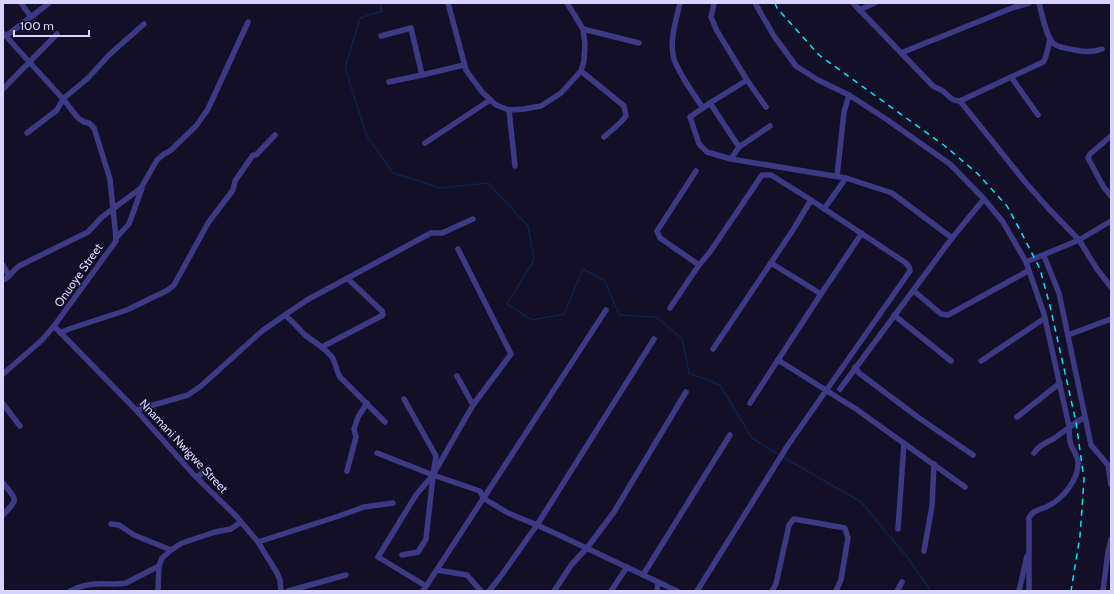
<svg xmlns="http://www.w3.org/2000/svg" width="1114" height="594" font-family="Cabin,sans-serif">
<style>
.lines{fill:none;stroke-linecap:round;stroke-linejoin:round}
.stream{stroke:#0c2248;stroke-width:1.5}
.street{stroke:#3d3a85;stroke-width:5.5}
.rail{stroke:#00e5ff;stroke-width:1.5;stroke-dasharray:6 5;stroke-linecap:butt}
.labels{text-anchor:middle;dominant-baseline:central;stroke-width:3;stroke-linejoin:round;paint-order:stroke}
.street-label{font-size:12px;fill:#d9d4ff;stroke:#130f26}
</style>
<rect width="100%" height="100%" fill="#130f26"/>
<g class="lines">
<g class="stream">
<path d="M380 3 382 11 360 18 345 68 367 136 393 173 441 188 488 183 528 226 534 260 507 304 532 320 564 314 583 269 605 281 619 315 656 317 682 339 689 373 720 385 752 438 779 455"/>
<path d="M783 457 861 502 907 557 931 591"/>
</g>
<g class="street">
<path d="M21 3 31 17"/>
<path d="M448 3 466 70 482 92 496 105 509 110 524 109 541 106 561 93 581 71 584 61 585 44 583 29 567 3"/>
<path d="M680 3C676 20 669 42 674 59 680 76 693 93 703 108"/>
<path d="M714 3 711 17 717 31 747 80"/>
<path d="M755 3 774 36 796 66 818 80 849 95 886 119 950 164 984 199 1003 222 1026 262 1044 314 1069 426C1069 432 1069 439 1071 445 1073 450 1078 457 1078 462 1079 479 1063 498 1050 505 1042 510 1033 509 1029 518V591"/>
<path d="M853 3 933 86C936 88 940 89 943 91 949 96 951 101 960 101L1043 62C1047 58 1048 46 1050 39"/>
<path d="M1039 3C1042 13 1046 38 1054 44 1060 48 1068 49 1075 50 1083 52 1094 52 1102 49"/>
<path d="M859 10 875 3"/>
<path d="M583 29 639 43"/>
<path d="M3 33 63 99 78 118 84 122 89 123 94 128 110 179 116 238V241L54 326 42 340 3 374"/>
<path d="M6 36 49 3"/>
<path d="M381 36 411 28 422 75 464 65"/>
<path d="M901 53 1012 8 1029 3"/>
<path d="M581 71 624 106 626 116 620 123 604 137"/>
<path d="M1011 77 1038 115"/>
<path d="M389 82 422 75"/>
<path d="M3 89 57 34"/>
<path d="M960 101 1026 183 1049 209 1079 240 1097 269 1111 287"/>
<path d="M710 103 739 147 770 126"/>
<path d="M766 107 747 80 710 103 690 117 699 144 707 152 731 159 846 178 892 193 952 238"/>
<path d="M509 110 515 166"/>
<path d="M27 133 57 110 63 99 88 78 110 54 144 24"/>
<path d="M1111 136 1090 154 1088 158 1103 186 1111 196"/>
<path d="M425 143 490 100"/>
<path d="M731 159 739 147"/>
<path d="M696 171 657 231 660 238 699 265"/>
<path d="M837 176 844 112 849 95"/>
<path d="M824 209 846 178"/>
<path d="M116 238 129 224 142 188"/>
<path d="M1044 256 1059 293 1091 445 1108 465 1111 485"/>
<path d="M1026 262 1079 240 1111 221"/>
<path d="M771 263 821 294"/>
<path d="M3 265 9 276"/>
<path d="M3 280C9 278 13 270 19 266L88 232 102 217 141 188 157 160 164 154 170 151 196 126 208 109 248 22"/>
<path d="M914 291 941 314 948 315 1028 271"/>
<path d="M670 308 699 265 710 252 762 175H771L811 200 906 263 909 267 910 271 788 445 697 591"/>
<path d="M285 315C292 321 298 328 305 335 314 342 324 347 332 357 336 363 336 371 340 377L385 422"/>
<path d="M894 315 951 361"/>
<path d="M54 326 136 410 194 475 236 516 258 542 277 573 280 580 281 591"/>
<path d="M60 333 69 329 127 310 168 290 174 285 208 223 233 190 235 181 253 155H256L275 135"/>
<path d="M1068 335 1111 319"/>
<path d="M322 347 383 315 382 311 348 279"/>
<path d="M713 349 793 230 811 200"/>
<path d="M778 360 856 409 965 487"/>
<path d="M981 361 1045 318"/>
<path d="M855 367 859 373 919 418 973 455"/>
<path d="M457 376 473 405 511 354 458 249"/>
<path d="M840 389 952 238 984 199"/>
<path d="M404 399 436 456 433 475 480 491 483 498 508 513 537 525 654 339"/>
<path d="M750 403 821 294 862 233"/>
<path d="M3 404 20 426"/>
<path d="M136 410 188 395 201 386 262 331 285 315 307 300 431 233H442L473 219"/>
<path d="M1017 417 1060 383"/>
<path d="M377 453 433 475"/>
<path d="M1034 453C1039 444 1048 443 1056 437 1066 430 1074 423 1085 417"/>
<path d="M347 471 356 437 354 429 358 417 367 403"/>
<path d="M197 477 208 468"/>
<path d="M3 483C17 501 19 498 3 515"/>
<path d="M111 524 119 525 134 535 171 550"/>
<path d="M898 529 904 443"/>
<path d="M258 542 339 516 364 507 393 503"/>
<path d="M924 551 932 506 934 464"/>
<path d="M402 555 418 552 426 539 433 476"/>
<path d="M437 570 467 575 481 591"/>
<path d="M643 575 730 435"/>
<path d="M426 586 378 557 416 495 433 475 473 405"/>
<path d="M70 591C82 584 96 583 110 584 116 584 120 584 126 583L159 566 162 558 171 550 182 543 215 532 231 529 241 522"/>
<path d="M158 591 159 566"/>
<path d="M288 591 346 575"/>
<path d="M423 591 606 310"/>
<path d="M489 591 501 576 537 525 561 536 677 591"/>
<path d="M554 591 572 564 587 548 614 512 686 392"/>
<path d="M611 591 627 567"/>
<path d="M657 591 658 582"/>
<path d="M772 591 776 584 789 525 794 519 845 528 848 538 841 580 836 591"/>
<path d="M897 591 902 582"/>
<path d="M1019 591 1027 556"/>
<path d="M1103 591 1108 552 1111 539"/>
</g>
<path class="rail" d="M775 3 777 8 819 55 945 146 978 174 1007 206 1020 230 1040 269 1050 306 1076 422 1084 479 1080 536 1071 591"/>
</g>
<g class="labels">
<g class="street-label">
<text transform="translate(78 275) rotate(-55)">Onuoye Street</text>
<text transform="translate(184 446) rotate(47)">Nnamani Nwigwe Street</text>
</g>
</g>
<rect width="1114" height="594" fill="none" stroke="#d9d4ff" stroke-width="8"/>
<path d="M14 30v6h75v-6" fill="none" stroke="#d9d4ff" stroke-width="2"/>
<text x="20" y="30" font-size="12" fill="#d9d4ff" stroke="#130f26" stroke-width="3" paint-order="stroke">100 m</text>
</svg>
